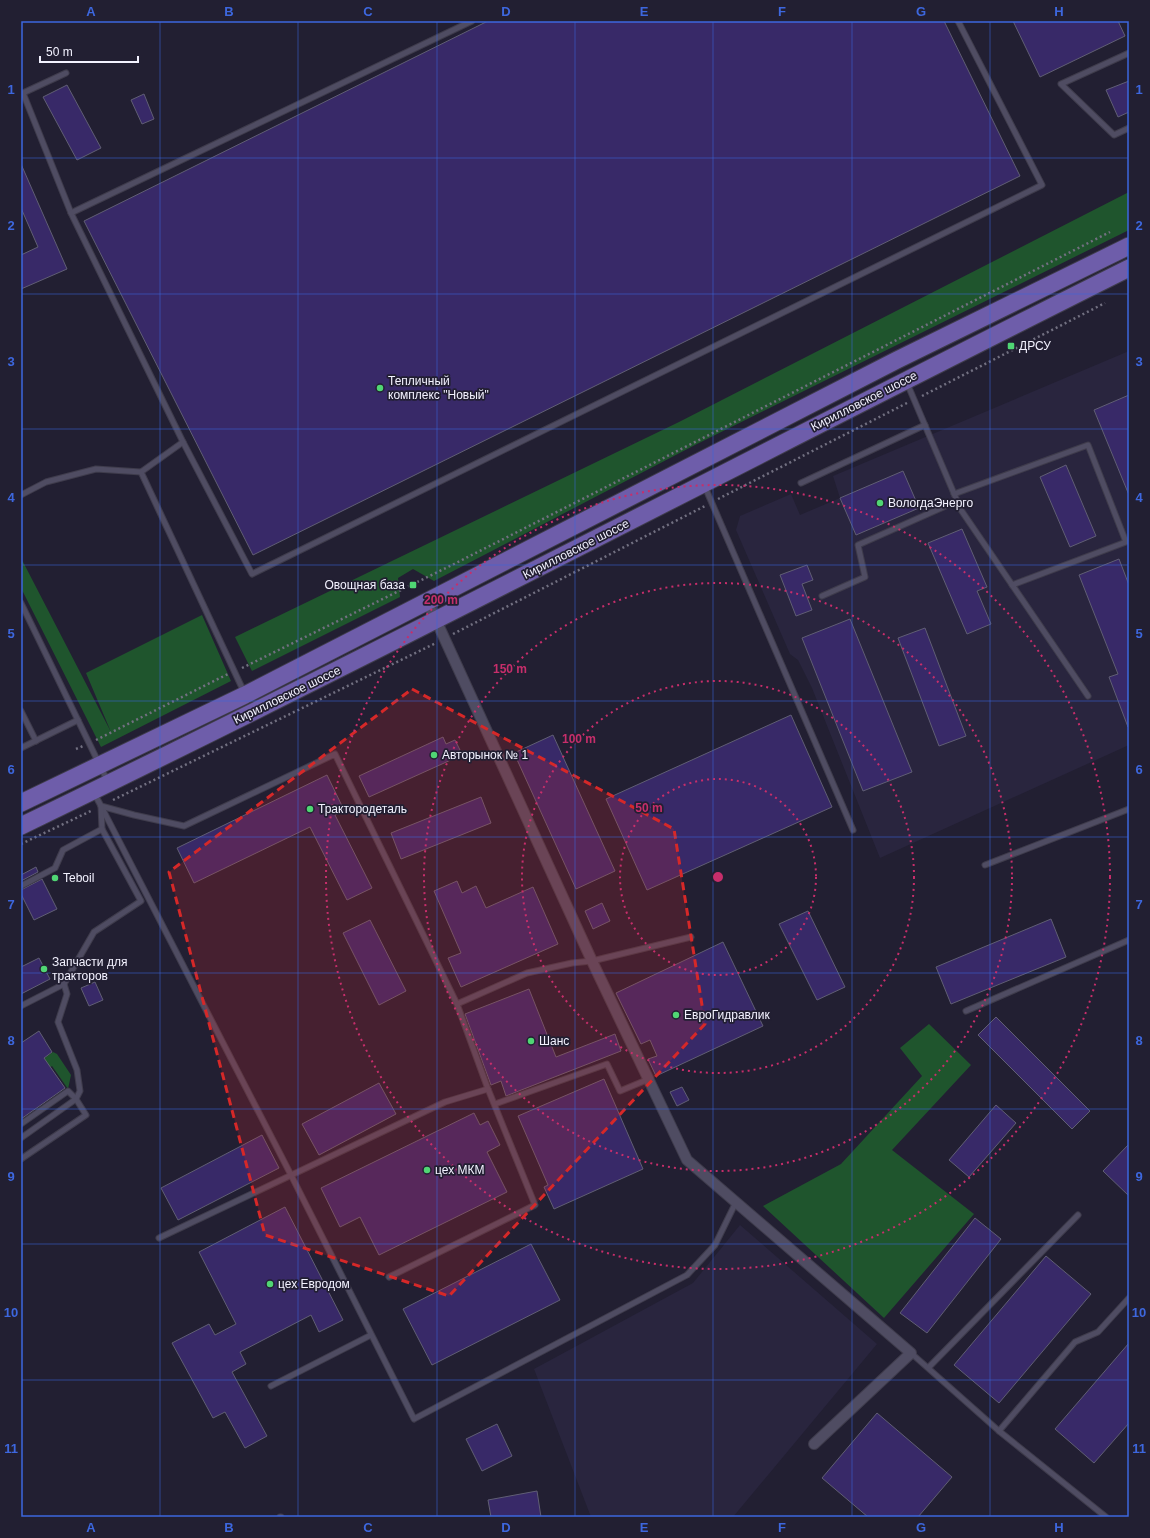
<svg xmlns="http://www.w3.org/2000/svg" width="1150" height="1538" font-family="Helvetica,sans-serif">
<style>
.built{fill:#29253e}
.green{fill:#1f552d}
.building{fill:#382968;stroke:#605e74}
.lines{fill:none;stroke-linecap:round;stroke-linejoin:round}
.lane-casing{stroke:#3f3c4c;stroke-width:7}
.street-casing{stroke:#3f3c4c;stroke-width:12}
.primary-casing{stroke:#3f3c4c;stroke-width:19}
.path{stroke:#727081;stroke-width:2.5;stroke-dasharray:2 3;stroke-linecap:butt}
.lane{stroke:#4f4c62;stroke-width:5}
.street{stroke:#4f4c62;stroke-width:10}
.primary{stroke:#6e5daa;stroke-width:17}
.marked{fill:#d62828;fill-opacity:0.2;stroke:#d62828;stroke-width:3;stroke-dasharray:8 5;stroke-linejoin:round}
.grid{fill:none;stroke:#3d67de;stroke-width:1;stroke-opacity:0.55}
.ring{fill:none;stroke:#c72e6b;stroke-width:2;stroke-dasharray:2 4}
.poi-dot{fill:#50d674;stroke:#221f32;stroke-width:1.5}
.labels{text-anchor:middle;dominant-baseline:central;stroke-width:3.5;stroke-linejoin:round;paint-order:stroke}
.poi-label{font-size:12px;fill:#f3f2ff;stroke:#221f32;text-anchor:start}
.street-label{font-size:12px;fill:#f3f2ff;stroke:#221f32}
.centre{fill:#c72e6b;stroke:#221f32;stroke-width:2}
.ring-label{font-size:12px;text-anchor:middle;font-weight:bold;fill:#c72e6b;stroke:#221f32;stroke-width:3.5;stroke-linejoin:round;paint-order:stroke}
.neatline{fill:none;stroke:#3d67de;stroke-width:1.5}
.grid-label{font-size:13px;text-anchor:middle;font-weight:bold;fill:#3d67de}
</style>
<rect width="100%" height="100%" fill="#221f32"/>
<g class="built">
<path d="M1129 351V745L880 858 812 688 798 660 790 654 736 530 740 516 791 494 800 515 840 498 833 476Z"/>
<path d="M740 1225 877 1344 733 1517H591L534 1369 693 1283Z"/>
</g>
<g class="green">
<path d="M1129 192V230L695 445 434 581 413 569 398 578 400 597 252 671 235 637 679 422Z"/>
<path d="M21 558 111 732 86 673 202 615 231 681 101 747 21 588Z"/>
<path d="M929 1024 971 1065 892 1150 974 1214 884 1318 763 1206 841 1164 922 1076 900 1048Z"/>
<path d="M53 1052 57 1054 71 1075 68 1089 52 1066 21 1088V1075Z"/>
</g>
<g class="building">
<path d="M488 21H944L1020 176 253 555 84 221Z"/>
<path d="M1013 21H1118L1125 36 1040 77Z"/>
<path d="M1129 81V112L1118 117 1106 90Z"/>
<path d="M67 85 101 148 77 160 43 97Z"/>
<path d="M144 94 154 119 142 124 131 100Z"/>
<path d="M21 164 67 269 21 289V255L38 247 21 208Z"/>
<path d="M1129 395V495L1094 410Z"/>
<path d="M1066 465 1096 536 1070 547 1040 477Z"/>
<path d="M903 471 919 508 856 535 840 498Z"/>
<path d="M962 529 987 587 977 591 991 624 967 634 928 543Z"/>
<path d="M1119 559 1129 585 1128 727 1109 677 1118 674 1079 575Z"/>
<path d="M807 565 813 580 802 584 812 610 796 616 780 575Z"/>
<path d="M850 619 912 772 863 791 802 638Z"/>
<path d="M925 628 966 736 939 746 898 638Z"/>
<path d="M791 715 832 807 647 890 606 799Z"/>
<path d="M553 735 615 871 576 889 514 753Z"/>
<path d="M443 737 446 744 455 740 460 750 451 754 453 759 369 797 359 776Z"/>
<path d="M327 775 344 810 335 815 372 888 347 900 310 827 194 883 177 848Z"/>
<path d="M481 797 491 823 401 859 391 833Z"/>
<path d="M36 867 38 872 21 881V875Z"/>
<path d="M42 879 57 909 34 920 21 894V890Z"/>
<path d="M457 881 462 893 476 886 486 908 533 887 558 944 461 987 448 958 461 953 434 891Z"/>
<path d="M602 903 610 921 593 929 585 911Z"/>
<path d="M808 911 845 987 817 1000 779 924Z"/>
<path d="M1051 919 1066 957 951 1004 936 967Z"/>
<path d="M370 920 406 991 379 1005 343 933Z"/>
<path d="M723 942 763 1026 656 1076 648 1059 657 1056 650 1040 641 1044 616 993Z"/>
<path d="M39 958 50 979 21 994V967Z"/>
<path d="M95 982 103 1000 89 1006 81 988Z"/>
<path d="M529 989 556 1057 615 1034 621 1051 506 1096 501 1081 491 1085 465 1014Z"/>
<path d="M996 1017 1090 1111 1072 1129 978 1035Z"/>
<path d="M39 1031 52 1052 44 1058 65 1088 21 1119V1043Z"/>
<path d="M604 1079 643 1169 554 1209 544 1187 548 1185 518 1116Z"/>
<path d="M379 1083 396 1114 319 1155 302 1124Z"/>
<path d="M682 1087 689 1100 677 1106 670 1092Z"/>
<path d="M996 1105 1016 1123 969 1177 949 1160Z"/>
<path d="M474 1113 480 1125 488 1121 500 1145 487 1152 507 1192 379 1255 360 1217 340 1227 321 1188Z"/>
<path d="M262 1135 279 1168 178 1220 161 1188Z"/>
<path d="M1129 1144V1196L1103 1171Z"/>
<path d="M285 1207 343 1320 319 1332 311 1315 240 1352 246 1364 232 1372 267 1436 245 1448 225 1412 213 1418 172 1343 209 1324 215 1335 236 1324 199 1252Z"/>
<path d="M975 1218 1001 1239 927 1333 900 1313Z"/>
<path d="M531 1244 560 1300 432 1365 403 1309Z"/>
<path d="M1046 1256 1091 1294 999 1403 954 1365Z"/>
<path d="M1129 1343V1423L1094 1463 1055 1429Z"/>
<path d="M877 1413 952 1477 918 1517H868L822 1478Z"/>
<path d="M497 1424 512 1456 482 1471 466 1439Z"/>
<path d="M537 1491 541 1517H491L488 1500Z"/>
</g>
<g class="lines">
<defs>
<g id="lane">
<path d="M1129 53 1061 84 1114 135 1129 128"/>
<path d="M66 73 23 93 71 213 183 442 252 574 1042 185 958 21"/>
<path d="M71 213 472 21"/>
<path d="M907 383 961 510 1088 696"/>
<path d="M141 472 244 692"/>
<path d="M801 483 925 425"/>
<path d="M705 487 853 830"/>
<path d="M954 494 1088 445 1126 542 1012 585"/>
<path d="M21 495 46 482 96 469 141 472 183 442"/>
<path d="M822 596 865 577 858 545 957 501"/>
<path d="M21 603 108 782"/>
<path d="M21 711 36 741"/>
<path d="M21 748 78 720"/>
<path d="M101 806 291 1175 414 1419 687 1275 715 1245 736 1202"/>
<path d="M101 806 134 815 184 826 335 754 457 1004 488 1089 535 1205 389 1277"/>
<path d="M985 865 1129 809"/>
<path d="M21 886 55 868 63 850 102 829 101 806 94 793"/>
<path d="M457 1004 527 973 572 963 592 961 691 937"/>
<path d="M21 1006 64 984 94 932 141 901 102 829"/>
<path d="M966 1011 1129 940"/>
<path d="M495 1104 607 1064 620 1091 649 1079"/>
<path d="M21 1124 68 1091 76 1099 86 1115 21 1159"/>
<path d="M21 1138 76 1099 80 1091 77 1070 58 1022 67 994 64 984"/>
<path d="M159 1238 445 1102 488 1089"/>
<path d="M911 1353 999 1431 1106 1517"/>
<path d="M929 1367 1078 1215"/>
<path d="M271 1386 371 1335"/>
<path d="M999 1431 1075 1342 1098 1332 1129 1298"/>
<path d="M280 1517H281"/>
</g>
<path id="street" d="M427 602 436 620 592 961 687 1160 911 1353 814 1444"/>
<g id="primary">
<path d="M21 803 245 695 897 360 1129 246"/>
<path d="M21 826C393 646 759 453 1129 268"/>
</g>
</defs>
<use href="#lane" class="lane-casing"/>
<use href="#street" class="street-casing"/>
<use href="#primary" class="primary-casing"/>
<g class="path">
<path d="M922 396 1105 303"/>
<path d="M718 499 907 403"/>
<path d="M453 634 705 506"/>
<path d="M242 668 454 564 1110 232"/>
<path d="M96 740 228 674"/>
<path d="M76 749 83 746"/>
<path d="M113 800 436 643"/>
<path d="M21 844 93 810"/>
</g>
<use href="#lane" class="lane"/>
<use href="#street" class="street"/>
<use href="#primary" class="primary"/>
</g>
<path class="marked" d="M412 689 674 829 705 1024 449 1296 265 1235 169 872Z"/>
<path class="grid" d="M160 21V1517M298 21V1517M437 21V1517M575 21V1517M713 21V1517M852 21V1517M990 21V1517M21 158H1129M21 294H1129M21 429H1129M21 565H1129M21 701H1129M21 837H1129M21 973H1129M21 1109H1129M21 1244H1129M21 1380H1129"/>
<g class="ring">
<circle cx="718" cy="877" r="98"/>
<circle cx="718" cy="877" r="196"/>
<circle cx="718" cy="877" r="294"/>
<circle cx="718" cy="877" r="392"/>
</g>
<g class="poi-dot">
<rect x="1007" y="342" width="8" height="8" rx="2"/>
<circle cx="380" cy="388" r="4"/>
<circle cx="880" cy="503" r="4"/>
<rect x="409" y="581" width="8" height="8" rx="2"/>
<circle cx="434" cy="755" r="4"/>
<circle cx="310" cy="809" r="4"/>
<circle cx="55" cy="878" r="4"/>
<circle cx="44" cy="969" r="4"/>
<circle cx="676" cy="1015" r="4"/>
<circle cx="531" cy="1041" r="4"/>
<circle cx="427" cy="1170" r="4"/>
<circle cx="270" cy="1284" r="4"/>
</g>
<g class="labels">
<g class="poi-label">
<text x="1019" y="346">ДРСУ</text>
<text x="388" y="381">Тепличный<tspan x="388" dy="14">комплекс "Новый"</tspan></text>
<text x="888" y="503">ВологдаЭнерго</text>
<text x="405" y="585" text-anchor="end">Овощная база</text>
<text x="442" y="755">Авторынок № 1</text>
<text x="318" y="809">Трактородеталь</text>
<text x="63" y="878">Teboil</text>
<text x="52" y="962">Запчасти для<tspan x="52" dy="14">тракторов</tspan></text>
<text x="684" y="1015">ЕвроГидравлик</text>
<text x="539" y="1041">Шанс</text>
<text x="435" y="1170">цех МКМ</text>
<text x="278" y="1284">цех Евродом</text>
</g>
<g class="street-label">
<text transform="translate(864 401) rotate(-27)">Кирилловское шоссе</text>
<text transform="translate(576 549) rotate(-27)">Кирилловское шоссе</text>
<text transform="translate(287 695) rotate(-26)">Кирилловское шоссе</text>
</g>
</g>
<circle cx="718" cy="877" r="6" class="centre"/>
<g class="ring-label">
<text x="441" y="604">200 m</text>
<text x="510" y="673">150 m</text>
<text x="579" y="743">100 m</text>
<text x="649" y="812">50 m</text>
</g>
<rect width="1150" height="1538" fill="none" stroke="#221f32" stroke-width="44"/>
<path d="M40 56v6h98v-6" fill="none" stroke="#f3f2ff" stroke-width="2"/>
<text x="46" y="56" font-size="12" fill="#f3f2ff" stroke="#221f32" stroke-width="3" paint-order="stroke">50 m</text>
<rect x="22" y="22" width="1106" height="1494" class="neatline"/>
<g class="grid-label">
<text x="91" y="16">A</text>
<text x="229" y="16">B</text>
<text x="368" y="16">C</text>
<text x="506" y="16">D</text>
<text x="644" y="16">E</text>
<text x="782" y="16">F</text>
<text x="921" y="16">G</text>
<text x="1059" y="16">H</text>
<text x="11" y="94">1</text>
<text x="1139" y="94">1</text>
<text x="11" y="230">2</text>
<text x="1139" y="230">2</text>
<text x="11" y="366">3</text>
<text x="1139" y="366">3</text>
<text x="11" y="502">4</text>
<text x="1139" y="502">4</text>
<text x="11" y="638">5</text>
<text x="1139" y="638">5</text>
<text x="11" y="774">6</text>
<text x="1139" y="774">6</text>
<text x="11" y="909">7</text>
<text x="1139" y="909">7</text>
<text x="11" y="1045">8</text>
<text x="1139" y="1045">8</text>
<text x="11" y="1181">9</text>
<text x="1139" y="1181">9</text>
<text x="11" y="1317">10</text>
<text x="1139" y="1317">10</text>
<text x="11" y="1453">11</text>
<text x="1139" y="1453">11</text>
<text x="91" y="1532">A</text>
<text x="229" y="1532">B</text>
<text x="368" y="1532">C</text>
<text x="506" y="1532">D</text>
<text x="644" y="1532">E</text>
<text x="782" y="1532">F</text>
<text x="921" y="1532">G</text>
<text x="1059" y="1532">H</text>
</g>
</svg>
